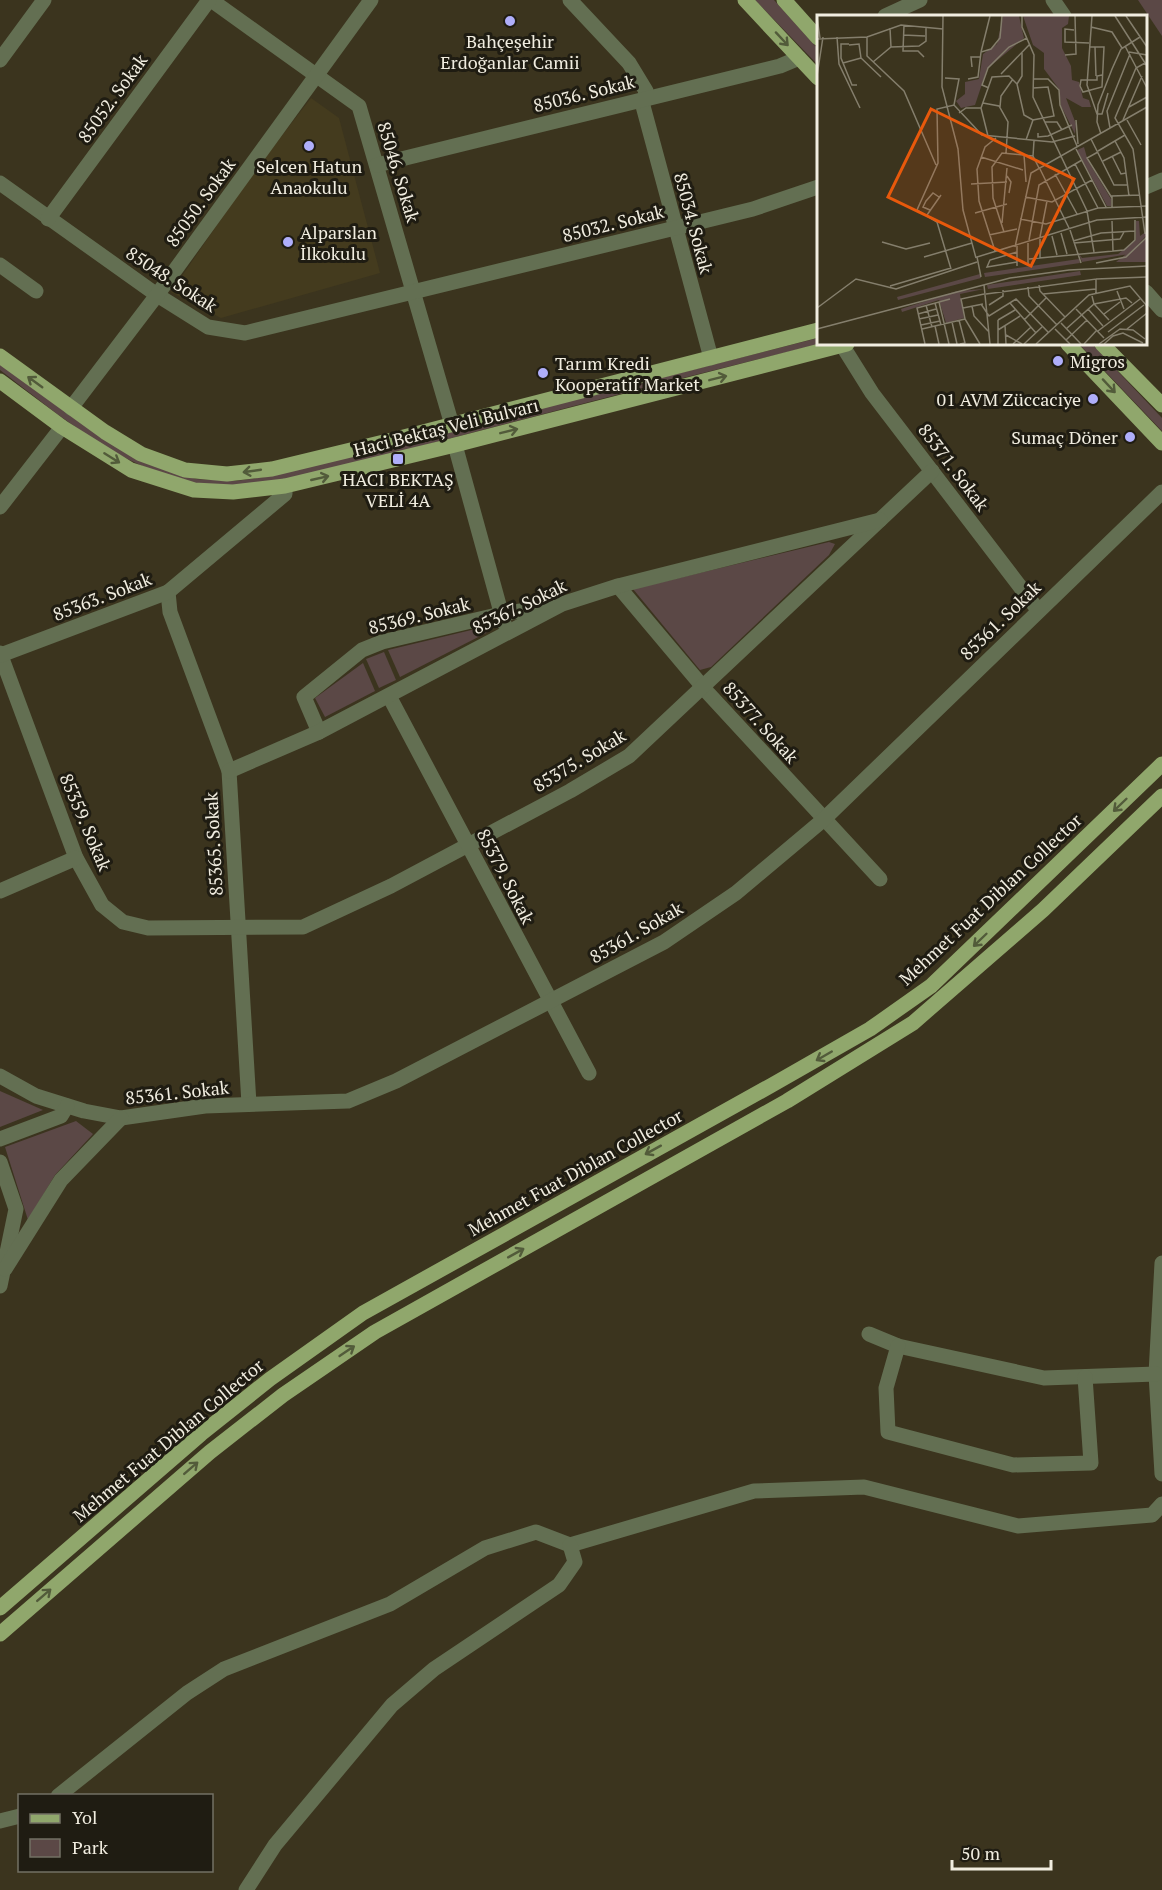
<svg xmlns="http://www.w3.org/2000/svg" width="1162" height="1890" font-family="'PT Serif',serif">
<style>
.built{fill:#443b1e}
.green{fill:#5b4846}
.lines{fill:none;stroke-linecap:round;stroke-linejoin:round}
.minor{stroke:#636f52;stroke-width:15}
.major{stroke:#90a76c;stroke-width:15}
.oneway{stroke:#525b3a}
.poi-dot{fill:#afaefa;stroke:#1f1c12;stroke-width:2}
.labels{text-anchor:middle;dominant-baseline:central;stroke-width:6;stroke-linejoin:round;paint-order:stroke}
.poi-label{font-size:18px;fill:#f1ede0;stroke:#1f1c12}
.street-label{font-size:18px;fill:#f1ede0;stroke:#1f1c12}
.inset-road{fill:none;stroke:#847e6c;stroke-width:1.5}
.view{fill:#e8590c;fill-opacity:0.15;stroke:#e8590c;stroke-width:3}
.inset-edge{fill:none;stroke:#f1ede0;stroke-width:3}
</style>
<rect width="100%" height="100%" fill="#3b341e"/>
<path class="built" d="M311 98 339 118 380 273 221 318 171 292 252 174Z"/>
<g class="green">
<path d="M755 0H774L818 49V65Z"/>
<path d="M1138 0H1162V36Z"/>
<path d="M818 338 820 344C698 374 577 405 456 437 388 454 260 497 194 483 120 468 59 415 0 370V364L167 471 196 479 235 481 272 476Z"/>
<path d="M1079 344H1092L1162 418V431Z"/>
<path d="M829 542 835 544 829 555 711 667 700 670 633 589Z"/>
<path d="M488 626 490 631 400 677 388 650Z"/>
<path d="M384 652 396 680 379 688 366 659Z"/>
<path d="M363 663 375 691 325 717 315 698Z"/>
<path d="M0 1091 43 1110 0 1127Z"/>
<path d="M76 1121 93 1134 55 1175 28 1220 5 1147Z"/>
</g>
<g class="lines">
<g class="minor">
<path d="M211 0 359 106 452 425"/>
<path d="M570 0 629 63 646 91 643 106 711 358"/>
<path d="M1053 0 1064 16"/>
<path d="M885 16 920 0"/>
<path d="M0 60 44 0"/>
<path d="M377 165 780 66 799 58"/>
<path d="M0 183 157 295 208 327 245 333 753 209 818 187"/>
<path d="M1146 187 1162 180"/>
<path d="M48 219 209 0"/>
<path d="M0 265 36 291"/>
<path d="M1146 292 1162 310"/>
<path d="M842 345 872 393 1038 610"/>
<path d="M71 408 157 295 371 0"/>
<path d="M455 445 504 623"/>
<path d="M0 507 62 427"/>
<path d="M618 586 708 693 880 879"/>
<path d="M168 592 170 612 229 771 249 1104"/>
<path d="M0 653 76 858 102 905 123 922 148 928 303 927 391 886 570 791 629 756 932 471"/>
<path d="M1 655 168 592 285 494V486"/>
<path d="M389 696 589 1073"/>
<path d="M319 732 304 697 362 650 382 642 501 614 547 607"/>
<path d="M229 771 319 732 562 604 618 586 880 520"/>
<path d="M0 891 76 858"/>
<path d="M0 1076 36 1096 84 1111 121 1118 205 1106 348 1101 396 1081 664 942 736 893 823 820 1162 492"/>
<path d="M0 1139 61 1116 67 1106"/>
<path d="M0 1162 16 1209 0 1286"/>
<path d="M1162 1263 1156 1374 1162 1474"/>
<path d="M5 1269 61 1180 121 1118"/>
<path d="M869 1334 898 1346 1044 1378 1156 1374"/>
<path d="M898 1346 886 1388 888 1432 1013 1465 1091 1463 1085 1377"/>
<path d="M58 1796 187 1693 224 1669 390 1604 485 1548 536 1532 570 1545 754 1491 864 1487 1018 1526 1152 1515 1162 1504"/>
<path d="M0 1821 20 1816"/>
<path d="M246 1890 275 1845 392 1705 434 1669 559 1585 575 1562 570 1545"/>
</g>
<g class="major">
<path d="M745 0 818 78"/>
<path d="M784 0 818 38"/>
<path d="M1068 344 1162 443"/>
<path d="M1102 344 1162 405"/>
<path d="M0 356 105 432 141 454 185 470 227 474 272 469 392 440 818 330"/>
<path d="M0 381 62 427 131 470 194 490 233 492 285 486 455 445 847 344"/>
<path d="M0 1608 201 1434 270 1379 363 1313 772 1085 870 1029 931 986 1162 764"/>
<path d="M0 1634 210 1452 283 1395 375 1332 787 1101 913 1023 1043 910 1162 796"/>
</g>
</g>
<defs><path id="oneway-shaft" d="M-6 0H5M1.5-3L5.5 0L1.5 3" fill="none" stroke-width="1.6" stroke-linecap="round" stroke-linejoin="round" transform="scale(1.5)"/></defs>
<g class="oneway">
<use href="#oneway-shaft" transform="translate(782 39) rotate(47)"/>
<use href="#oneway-shaft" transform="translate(718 378) rotate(-14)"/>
<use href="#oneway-shaft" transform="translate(35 382) rotate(-144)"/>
<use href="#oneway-shaft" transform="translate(1109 386) rotate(47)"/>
<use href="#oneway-shaft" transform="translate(509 431) rotate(-14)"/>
<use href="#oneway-shaft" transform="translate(112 458) rotate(32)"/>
<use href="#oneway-shaft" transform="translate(252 471) rotate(172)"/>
<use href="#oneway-shaft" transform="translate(320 478) rotate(-13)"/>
<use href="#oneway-shaft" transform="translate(1120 805) rotate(136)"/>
<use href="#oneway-shaft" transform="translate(980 940) rotate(136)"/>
<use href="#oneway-shaft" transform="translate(824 1056) rotate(150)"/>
<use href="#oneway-shaft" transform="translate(653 1150) rotate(151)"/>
<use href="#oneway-shaft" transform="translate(516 1253) rotate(-29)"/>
<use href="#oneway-shaft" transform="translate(347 1351) rotate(-34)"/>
<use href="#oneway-shaft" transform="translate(191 1468) rotate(-41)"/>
<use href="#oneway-shaft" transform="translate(44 1595) rotate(-41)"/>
</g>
<g class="poi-dot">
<circle cx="510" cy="21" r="6"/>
<circle cx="309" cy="146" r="6"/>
<circle cx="288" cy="242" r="6"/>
<circle cx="1058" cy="361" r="6"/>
<circle cx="543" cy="373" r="6"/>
<circle cx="1093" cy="399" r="6"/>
<circle cx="1130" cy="437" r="6"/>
<rect x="392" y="453" width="12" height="12" rx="3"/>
</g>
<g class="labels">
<g class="poi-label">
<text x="510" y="41">Bahçeşehir<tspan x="510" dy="21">Erdoğanlar Camii</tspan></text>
<text x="309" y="166">Selcen Hatun<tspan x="309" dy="21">Anaokulu</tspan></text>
<text x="300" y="232" text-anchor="start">Alparslan<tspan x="300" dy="21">İlkokulu</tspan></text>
<text x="1070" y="361" text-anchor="start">Migros</text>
<text x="555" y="363" text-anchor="start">Tarım Kredi<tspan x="555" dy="21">Kooperatif Market</tspan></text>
<text x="1081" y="399" text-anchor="end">01 AVM Züccaciye</text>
<text x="1118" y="437" text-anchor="end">Sumaç Döner</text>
<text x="398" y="479">HACI BEKTAŞ<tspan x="398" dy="21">VELİ 4A</tspan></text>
</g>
<g class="street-label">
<text transform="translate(584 93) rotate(-14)">85036. Sokak</text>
<text transform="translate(112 98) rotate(-54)">85052. Sokak</text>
<text transform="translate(399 172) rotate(73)">85046. Sokak</text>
<text transform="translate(200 202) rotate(-54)">85050. Sokak</text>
<text transform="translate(613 223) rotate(-14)">85032. Sokak</text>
<text transform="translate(694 223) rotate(75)">85034. Sokak</text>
<text transform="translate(172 279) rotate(33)">85048. Sokak</text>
<text transform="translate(446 427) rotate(-14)">Haci Bektaş Veli Bulvarı</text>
<text transform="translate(954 467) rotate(53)">85371. Sokak</text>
<text transform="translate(102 596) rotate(-21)">85363. Sokak</text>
<text transform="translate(519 606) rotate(-26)">85367. Sokak</text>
<text transform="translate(419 615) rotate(-14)">85369. Sokak</text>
<text transform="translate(1000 620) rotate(-44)">85361. Sokak</text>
<text transform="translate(761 722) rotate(48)">85377. Sokak</text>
<text transform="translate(579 760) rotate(-31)">85375. Sokak</text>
<text transform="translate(86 822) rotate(67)">85359. Sokak</text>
<text transform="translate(213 844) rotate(-93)">85365. Sokak</text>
<text transform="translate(506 876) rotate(63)">85379. Sokak</text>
<text transform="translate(990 899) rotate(-43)">Mehmet Fuat Diblan Collector</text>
<text transform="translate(636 932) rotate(-30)">85361. Sokak</text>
<text transform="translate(177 1092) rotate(-6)">85361. Sokak</text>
<text transform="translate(575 1172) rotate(-29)">Mehmet Fuat Diblan Collector</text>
<text transform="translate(168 1440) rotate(-40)">Mehmet Fuat Diblan Collector</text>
</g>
</g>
<g transform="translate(817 15)">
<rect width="330" height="330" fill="#3b341e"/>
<path d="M186 1H202L207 23 170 54 158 90 144 93 139 86 148 79V67L162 64 166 39 180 29ZM206 1H252L251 9 245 13V33L254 51 255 65 262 67 266 83 272 85 274 92H265L249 83 259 109 258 119 244 91 242 74 227 54V38L216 30ZM267 132 271 146 294 184V191H290L260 135ZM319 206H322L323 221 330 216V220L312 239 265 247 262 239 265 243 301 239 319 225ZM330 223V247H299ZM262 244 263 248 168 262 167 258ZM263 256 264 260 171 274 170 270ZM163 259 164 263 81 285 80 282ZM167 274 143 279 147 303 129 308 122 285 85 297 84 294 140 276Z" fill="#5b4846"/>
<path class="inset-road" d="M126 1 125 72 141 134 146 195 159 243M205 1V12L217 40 216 82 270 196 277 237M275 1 270 70 280 99H285L291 78M298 1 330 51M309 1 330 32M0 2 3 23M87 10 86 36H101L107 42M274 12 295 17 305 33M73 13 74 32M257 15 248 14V27L272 28M86 20 108 21M20 22 22 49 43 93M50 22V41L87 76 119 150M0 24 50 22 84 10 126 14M32 29H24V43L35 70H40M32 30 42 29 44 43 64 62M308 31 330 73M278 32 279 61M164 37 173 1M312 37 330 40M248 40 259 39 258 1M56 47 74 32 102 31 109 26V12M26 48 44 43M328 48 319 53 298 103 316 134 328 219M155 52 154 42H164M184 59 213 29M0 61 6 22M128 63 142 64 137 90M151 64 161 62 164 37 174 34 183 23 185 1M216 64H231L242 75 243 90 260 131M200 69 207 100 216 105M200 69 205 61V38M263 71 266 77 285 72 287 32H272M263 71 264 65H280V61L285 60M172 73 165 70 171 53 192 32 210 23M166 88 182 91 191 107 189 138M183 92 184 81 196 64M312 92 330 82M164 93 175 62 192 61 200 69M164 93 171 121M142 98 149 93H164M259 105 261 129M306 105 325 61M310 105 324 130M228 107H240L245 115M293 113 290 96 313 39M221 118V122L231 121 255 110M284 119 280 107 281 90 295 54 304 34 323 22M274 124 297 170H311M209 125 216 105 237 101 231 72 216 73M217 126 216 141 222 153M298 126 307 143 312 181M259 134 289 192M281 136 308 120M281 137 270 143 295 183M207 140 209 167M295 141 304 159 309 158M164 142 206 155M286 146 304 137M258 149 281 193M223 154 252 213M238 159 260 199M190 161 194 167 192 178M154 169 190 167M208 182 235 187 275 165M295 192V181L323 180M113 195 106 192 109 186 116 178 122 182M158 198 190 189M110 200 124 180M203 204 229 209 281 193 330 191M295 206 296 236M185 208 190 153M253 215 264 248M187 217 176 183 175 152 185 138 216 141M244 218 250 239M172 220 200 214M235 221 240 240M223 222 230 186M212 225 222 170 265 145M256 226 284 218 318 216M65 227 89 234 113 228M211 228V249M257 228 303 224 307 217M198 232 214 158 330 92M178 236 162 186 160 154 168 132 179 123M107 242 155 228M223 243V224M212 244 307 235 318 225V205M200 247 170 252 173 245 200 237M279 248 309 242 330 222M200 251V231M134 254 120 207 100 195 121 148 120 94 137 90 165 120 235 127 258 121M164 262 160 242 280 205 330 202M279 264 330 262M167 270 173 329M222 270 223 276 248 302M73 271 134 253M211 272 212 281 240 310M300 276 307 294M169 279 279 264V278M226 279 279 274M275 281 277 289 292 305M122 287 132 329M118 288 124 310M193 288 219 318M164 289 172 301 199 284 231 317M109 290 115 312M172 290 186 281V275M155 291 157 301 171 316M0 293 39 264 79 274 160 247M146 293 166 289M259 294 287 323M271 294 286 311M101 299 119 294M287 299 303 287M102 304 121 300M142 305 148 328 143 329M181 305V329M181 305 198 295M207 305 229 283M135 307 140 329M244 308 264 329M104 310 123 306M188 310 189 329M118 311 122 329M0 314 193 263 252 255 330 251M105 314 148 304M238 314 253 329M249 314 277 289 309 283 315 288M310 314 330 298M181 315 203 301M281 316 323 284M291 317 327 290M189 320 205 329M249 325 270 305M108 329 100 293 133 284M163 329 148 304 144 284 167 279M196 329 214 312M207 329 225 312M219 329 272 280 313 271 330 291M267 329 280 315M282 329 303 314 316 315 328 324M287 329 296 321 306 318 326 328"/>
<path class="view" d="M114 94 257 164 214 251 71 182Z"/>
<rect width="330" height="330" class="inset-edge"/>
</g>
<rect x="18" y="1794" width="195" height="78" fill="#1f1c12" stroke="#737064" stroke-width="1.5"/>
<rect x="30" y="1814" width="30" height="9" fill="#90a76c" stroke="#737064" stroke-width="1.5"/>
<text x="72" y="1824" font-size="18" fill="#f1ede0">Yol</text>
<rect x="30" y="1839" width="30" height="18" fill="#5b4846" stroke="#737064" stroke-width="1.5"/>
<text x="72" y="1854" font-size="18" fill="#f1ede0">Park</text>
<path d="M952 1860v9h99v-9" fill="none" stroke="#f1ede0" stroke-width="3"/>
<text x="961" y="1860" font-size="18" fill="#f1ede0" stroke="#1f1c12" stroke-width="4.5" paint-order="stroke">50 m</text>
</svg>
